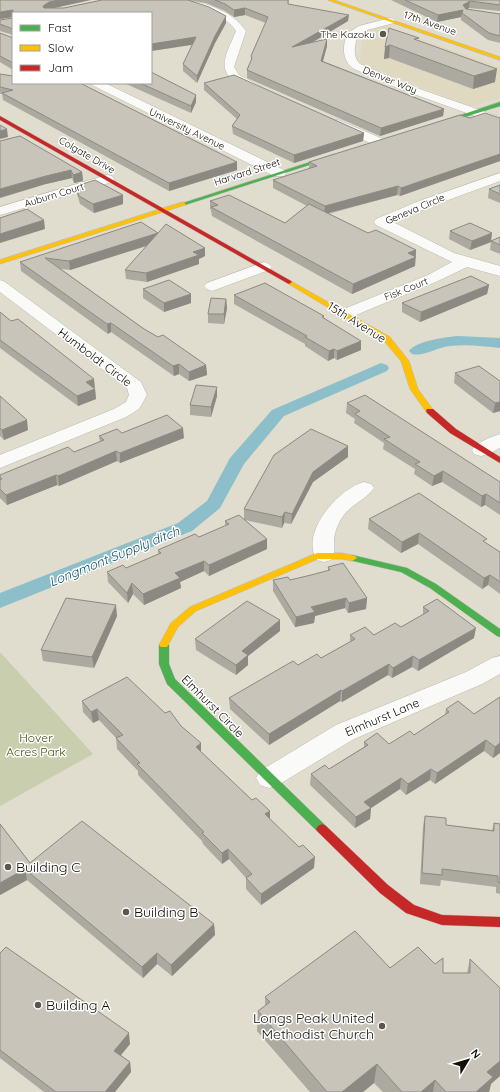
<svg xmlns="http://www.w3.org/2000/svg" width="500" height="1092" font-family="Quicksand,sans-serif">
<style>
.built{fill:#e0d9c1}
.green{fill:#c8ceae}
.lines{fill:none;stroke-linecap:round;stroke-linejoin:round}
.canal{fill:#8dbfca;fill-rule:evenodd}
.street-casing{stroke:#bdbaaf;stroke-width:1}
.fast-casing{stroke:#bdbaaf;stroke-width:1}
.slow-casing{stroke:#bdbaaf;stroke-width:1}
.jam-casing{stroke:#bdbaaf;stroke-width:1}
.street{fill:#fafaf8;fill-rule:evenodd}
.fast{fill:#4caf50;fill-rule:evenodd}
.slow{fill:#ffc107;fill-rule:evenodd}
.jam{fill:#c62828;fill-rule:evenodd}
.wall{fill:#aca9a0}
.shaded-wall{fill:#8c8982}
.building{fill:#c8c4ba;stroke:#8c8982}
.poi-dot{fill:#5a574d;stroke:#fff;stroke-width:1.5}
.labels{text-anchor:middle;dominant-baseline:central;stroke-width:3;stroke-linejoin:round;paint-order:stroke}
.far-street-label{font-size:10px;fill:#120f07;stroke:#fff}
.far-poi-label{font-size:10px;fill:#120f07;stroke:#fff;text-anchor:end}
.street-label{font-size:12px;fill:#120f07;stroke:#fff}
.park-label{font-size:12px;fill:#3f4e0b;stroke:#fff}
.water-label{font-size:13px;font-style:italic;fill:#0f4f60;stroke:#fff}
.near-poi-label{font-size:14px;fill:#120f07;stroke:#fff;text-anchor:start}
</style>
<rect width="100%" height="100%" fill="#e0dcce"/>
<path class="built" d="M384 26 500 67V98L471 107 360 63 362 36 365 32Z"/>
<path class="green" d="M0 652 93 754 0 806Z"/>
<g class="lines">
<g class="canal">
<path d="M458 336 500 338V348C484 346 467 344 450 346 438 347 424 357 412 354L409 351C416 341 446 337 458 336Z"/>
<path d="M381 363 387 365 389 368 387 371 284 416 244 464 220 508 192 531 0 608V593L178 523 207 501 230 458 272 410Z"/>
</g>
<defs>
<g id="street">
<path d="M177 0C201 0 232 10 246 31L234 67 239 75 262 87 264 89 262 91C255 93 248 89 242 86 213 71 227 54 236 31 225 13 197 8 179 2Z"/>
<path d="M390 18 394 19 395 21 394 23 367 30 357 36C355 46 352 56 360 64L408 85 500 117V125L400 89 352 68C342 59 342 45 348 33L359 26Z"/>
<path d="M90 83H105L284 170 286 173 284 176H274L92 85Z"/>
<path d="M338 120 383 139 385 142 383 145H375L334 127 332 124 334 121Z"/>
<path d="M500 173V181L429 207 393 222 454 253 500 266V276L467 267 438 281 351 317 345 319 339 317 337 314 339 311 428 275 452 262 376 225 374 222 376 219 419 201Z"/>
<path d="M107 175 112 176 114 179 112 182 0 215V207Z"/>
<path d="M264 262 269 264 272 267 269 270 212 291 207 289 204 286 207 283Z"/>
<path d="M0 280 5 282 141 382 147 395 139 409 126 417 0 468V455L114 409 126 402 129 395 127 388 0 292Z"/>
<path d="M500 434V448L488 454 481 456 474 454 472 450C477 442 491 437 500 434Z"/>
<path d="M364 482 371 484 374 488C365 501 348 505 340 521 337 526 335 532 334 539 334 546 336 553 331 560L324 562 317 560C299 533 339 488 364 482Z"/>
<path d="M500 656V674L482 684 354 739 278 785 269 788 260 785 256 778 260 771 336 725 466 672 492 658Z"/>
</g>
<g id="fast">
<path d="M500 102V106L436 126 431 125Z"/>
<path d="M335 154 340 155 185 205 180 204Z"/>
<path d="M352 555 407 568 436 584 500 629V637L497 636 430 588 401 572 349 560 347 558Z"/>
<path d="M164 642 167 643 169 645V664L175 679 326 826 328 829 326 832 322 834 318 832 167 684 159 664V645L161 643Z"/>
</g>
<g id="slow">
<path d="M328 0H334L500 57V60Z"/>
<path d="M183 202 186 204 185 205 0 264V260Z"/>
<path d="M289 280 390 337 409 361 418 389 434 411 433 413H427L410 389 401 361 384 341 287 283 286 282Z"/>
<path d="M317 553H342L355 556 357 558 352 561 342 559H318L196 611 178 627 167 647H161L159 645 171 623 190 607Z"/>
</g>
<g id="jam">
<path d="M0 116 291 281 292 282 289 284 287 283 0 120Z"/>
<path d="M427 409H433L456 429 500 457V463L450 433 427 413 426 411Z"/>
<path d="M322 824 326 826 388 885 414 905 442 915 500 917V927L442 925 406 913 380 893 318 832 316 829 318 826Z"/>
</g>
</defs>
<use href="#street" class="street-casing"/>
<use href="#fast" class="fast-casing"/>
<use href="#slow" class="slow-casing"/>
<use href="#jam" class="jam-casing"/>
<use href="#street" class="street"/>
<use href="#fast" class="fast"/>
<use href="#slow" class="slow"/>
<use href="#jam" class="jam"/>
</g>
<g class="wall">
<path d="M0 0 53 8H64L102 0H289L288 4 348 21 312 43 327 39V46L323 61 444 109 443 116 380 136 247 78V70L251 61V56L266 23 245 15 234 17 225 11 206 3 188 0 226 23 215 43 197 83 183 71V64L192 45 151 51V13H13V17L0 19Z"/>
<path d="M391 0H500V11L469 8 467 9 500 14V43L488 40 461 20V17L437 22Z"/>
<path d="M13 18V35L0 31V24Z"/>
<path d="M389 28 495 82 473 89 389 58 384 59Z"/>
<path d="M0 33 13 38V70L0 62Z"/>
<path d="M0 74 237 170 169 191 3 100 2 94H0Z"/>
<path d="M124 83H151L196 95V102L191 113Z"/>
<path d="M204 83 364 133 363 141 294 163 233 134 232 126 237 119 204 90Z"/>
<path d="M470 118H500V161L400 196 397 195 328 214 368 233 416 250 415 266 352 294 212 216 211 210 210 209V201L285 223 307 206 273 188V180L309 169V162Z"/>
<path d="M0 141 82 172 83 181 74 183 72 178 46 184Z"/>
<path d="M500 185V203L488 198 489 189Z"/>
<path d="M76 186 123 204 94 213 80 204 77 194Z"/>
<path d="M450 231 491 242 470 250 449 239Z"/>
<path d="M158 233 205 256 199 259V264L147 282 126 279 125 270 147 246 70 270 61 269 144 329 206 365 207 375 189 381 179 374 174 376 111 332 108 334 21 271 20 262Z"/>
<path d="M500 237V254L490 250 491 241Z"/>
<path d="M489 285 487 294 420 322 402 312V303Z"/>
<path d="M143 289 191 303 164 312 143 298Z"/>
<path d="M234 295 324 316V318L361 350 337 360 334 358 328 361 305 346V344L234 304Z"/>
<path d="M226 299 227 308 224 324 208 323V314Z"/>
<path d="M0 312 95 389 96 399 78 406 0 348Z"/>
<path d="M455 373 500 381V411L493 413 454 383Z"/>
<path d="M217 387V396L211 417 190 415V405Z"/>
<path d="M0 396 28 430 4 440 0 436Z"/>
<path d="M347 403 500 482V515L485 505 481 507 442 482 432 486 414 474 415 469 383 449 384 443 354 423 355 419 346 413Z"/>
<path d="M122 433 184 438 120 463 117 461 59 486 57 485 7 505 0 498V475L74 452 100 442 99 436Z"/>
<path d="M348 446V457L313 482 291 524 284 523 282 528 245 520 267 539V549L209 576 204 571 180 582 181 588 144 605 133 594 128 603 108 582 107 572 126 568 158 554V550L199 537 225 526V521L244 519V509Z"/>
<path d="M369 519 486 543 500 552V594L488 585 482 589 418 544 401 553 368 529Z"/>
<path d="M328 567 367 598 366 609 348 613 345 608 315 616 314 623 295 627 273 591V580H290L328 571Z"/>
<path d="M423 607 474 638 418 671 412 667 392 678 388 675 342 702 340 701 269 745 230 709 229 698 298 665 321 658 350 642V635H374L401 627 423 615Z"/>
<path d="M117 616 94 668 43 661 41 650Z"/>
<path d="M280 631 248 656V665L236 675 196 650 195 639Z"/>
<path d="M500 697V753L493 758 484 751 435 784 430 780 406 795 400 789 371 808 370 819 355 828 310 785 311 774 329 769 364 747V742L389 744 414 735 445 715 446 709 474 714Z"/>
<path d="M82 701 165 713 181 726 201 752 252 800 270 811V819L314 868 261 905 246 889V878L229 859 222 864 203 844 202 841 138 775V771L117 749 116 738 99 720 93 723 83 712Z"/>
<path d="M425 816 446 825 492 830 494 823 500 824V894L496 893V887L441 880 440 886 420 884 423 826Z"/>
<path d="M0 824 30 863 214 924 215 935 172 976 157 964 143 978 27 880 0 895Z"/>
<path d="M0 953 130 1044 121 1055 130 1062 131 1072 115 1092H44L0 1058Z"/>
<path d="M470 959 491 1084 489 1092H383L374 1083 363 1092H310L257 1031 258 1011 265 1006V997L390 968 443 973H467Z"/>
</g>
<g class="shaded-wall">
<path d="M59 0H91L50 9 44 13 43 6 49 2Z"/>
<path d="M470 1 469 8 463 12 462 13 461 17 437 22 438 15 463 5Z"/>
<path d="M245 8V15L234 17V10Z"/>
<path d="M13 10V17L0 19V12Z"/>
<path d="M349 15 348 21 292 54V47Z"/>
<path d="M226 16V23L215 43 197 83V76L215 36Z"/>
<path d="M196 37V44L151 51V44Z"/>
<path d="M327 39V46L321 68V61Z"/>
<path d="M390 45 389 58 384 59 385 47Z"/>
<path d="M497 69 495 82 473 89 474 76Z"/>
<path d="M196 95V102L191 113V106Z"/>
<path d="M444 109 443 116 380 136 381 128Z"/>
<path d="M7 129 8 137 0 139V131Z"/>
<path d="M364 133 363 141 294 163V155Z"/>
<path d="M500 154V161L400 196 401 188Z"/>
<path d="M237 162V170L169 191V183Z"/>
<path d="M71 170 72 178 46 184 0 198V189L46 176Z"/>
<path d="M82 172 83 181 74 183 73 175Z"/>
<path d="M398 186 397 195 324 214 325 206Z"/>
<path d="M123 195V204L94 213 93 204Z"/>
<path d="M44 220 45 229 0 243V234Z"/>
<path d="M158 233V242L70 270 69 261Z"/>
<path d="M492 233 491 242 470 250 472 241Z"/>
<path d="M205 248V256L199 259V264L147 282 146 273 193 252Z"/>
<path d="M416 250 415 266 352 294 353 284 408 253Z"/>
<path d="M489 285 487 294 420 322 421 312Z"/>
<path d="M191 294V303L164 312V303Z"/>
<path d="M226 299 227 308 224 324V314Z"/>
<path d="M111 323V332L108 334 107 324Z"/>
<path d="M361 341V350L337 360V351Z"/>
<path d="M334 349V358L328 361 329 351Z"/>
<path d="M179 364V374L174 376 173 366Z"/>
<path d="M206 365 207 375 189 381V372Z"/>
<path d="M94 379 95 389 86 382Z"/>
<path d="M217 387V396L211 417V407Z"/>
<path d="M95 389 96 399 78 406 77 396Z"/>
<path d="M500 402V411L493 413 495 403Z"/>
<path d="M27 420 28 430 4 440 2 430Z"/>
<path d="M183 428 184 438 120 463V453Z"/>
<path d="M348 446V457L313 482 291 524 292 514 313 472Z"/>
<path d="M116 451 117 461 59 486 58 476Z"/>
<path d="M443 471 442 482 432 486 434 476Z"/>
<path d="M56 475 57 485 7 505 6 495Z"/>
<path d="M486 494 485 505 481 507 482 496Z"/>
<path d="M285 512 284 523 282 528V517Z"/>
<path d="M419 533 418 544 401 553 402 542Z"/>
<path d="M267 539V549L209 576V565Z"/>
<path d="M204 561V571L180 582 181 588 144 605 143 594 175 573Z"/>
<path d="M490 575 488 585 482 589 484 578Z"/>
<path d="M132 583 133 594 128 603 127 593Z"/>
<path d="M346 598 345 608 315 616 314 623 295 627 296 617 311 607Z"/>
<path d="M367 598 366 609 348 613 349 603Z"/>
<path d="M116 605 117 616 94 668 92 657Z"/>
<path d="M280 620V631L248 656V665L236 675V665L242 651Z"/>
<path d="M476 628 474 638 418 671 419 660Z"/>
<path d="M413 656 412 667 392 678 393 668Z"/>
<path d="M389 664 388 675 342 702V691Z"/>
<path d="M341 690 340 701 269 745V734Z"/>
<path d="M97 709 99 720 93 723 91 712Z"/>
<path d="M486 740 484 751 435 784 437 773Z"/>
<path d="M201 743V754L196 747Z"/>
<path d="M500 743V753L493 758 495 747Z"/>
<path d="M431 769 430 780 406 795 408 784Z"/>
<path d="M401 778 400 789 371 808 370 819 355 828 356 817 364 802Z"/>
<path d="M270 811V822L265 814Z"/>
<path d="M228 849 229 859 222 864V853Z"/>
<path d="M315 857 314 868 261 905V894Z"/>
<path d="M25 869 27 880 0 895V883Z"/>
<path d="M214 924 215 935 172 976 171 965Z"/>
<path d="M157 953V964L143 978 142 967Z"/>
<path d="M129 1033 130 1044 116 1061 114 1051Z"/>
<path d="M500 1061V1076L491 1084 489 1092H476L487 1072Z"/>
<path d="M130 1062 131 1072 115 1092H105Z"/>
<path d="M377 1064 374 1083 363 1092H342Z"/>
<path d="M435 1080 433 1092H421Z"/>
</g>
<g class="building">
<path d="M0 0H59L49 2 43 6 44 8H64L102 0H188L209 7 226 16 215 36 197 76 183 64 196 37 151 44V13H13V10L0 12Z"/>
<path d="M215 0H288V4L349 15 292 47 327 39 321 61 444 109 381 128 247 70 252 58 251 56 268 17 245 8 234 10 225 4Z"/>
<path d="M405 0H500V5L470 1 463 5 466 9 500 14V36L489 33 462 13 463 10 438 15Z"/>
<path d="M13 18V32V29L0 24V20Z"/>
<path d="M389 28 419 38 414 39 497 69 474 76 390 45 385 47Z"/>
<path d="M0 33 13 38V63L0 56Z"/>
<path d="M151 72 196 95 191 106 140 83H151Z"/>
<path d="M0 74 13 76V83H80L237 162 169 183 2 93 13 90 0 87Z"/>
<path d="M234 75 364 133 294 155 232 126 240 115 204 83Z"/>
<path d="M485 113 500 118V154L401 188 398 186 325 206 273 180 317 166 309 162 460 115 470 118Z"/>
<path d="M0 125 7 129 0 131Z"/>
<path d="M20 136 82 172 73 175 71 170 46 176 0 189V141Z"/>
<path d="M95 180 123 195 93 204 79 196 76 186Z"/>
<path d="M500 185V194L489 189Z"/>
<path d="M229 195 285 223 309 204 368 233 376 230 416 250 408 253 416 257 353 284 211 207 218 205 210 201Z"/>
<path d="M27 209 44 220 0 234V218Z"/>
<path d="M141 222 158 233 166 224 205 248 193 252 199 255 146 273 125 270 158 233 69 261 45 258 144 329 158 337 163 335 206 365 189 372 179 364 173 366 111 323 107 324 20 262Z"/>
<path d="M470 223 492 233 472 241 450 231Z"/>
<path d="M500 237V245L491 241Z"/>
<path d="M471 276 489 285 421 312 402 303Z"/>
<path d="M169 280 191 294 164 303 143 289Z"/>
<path d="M265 283 324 316 322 317 361 341 337 351 334 349 329 351 305 337 307 336 234 295Z"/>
<path d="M211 298 226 299 224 314H208Z"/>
<path d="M0 312 11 321 18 319 94 379 86 382 95 389 77 396 0 340Z"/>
<path d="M479 366 500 381V402L495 403 455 373Z"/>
<path d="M196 385 217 387 211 407 190 405Z"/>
<path d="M365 395 500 482V503L486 494 482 496 443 471 434 476 415 464 420 462 384 439 390 437 355 414 360 411 347 403Z"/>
<path d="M0 396 27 420 2 430 0 428Z"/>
<path d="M167 415 183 428 120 453 116 451 58 476 56 475 6 495 0 489V480L2 479 0 477V475L68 447 74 452 104 440 99 436 117 429 122 433Z"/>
<path d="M311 429 348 446 313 472 292 514 285 512 282 517 244 509 274 455Z"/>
<path d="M419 493 487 539 483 541 500 552V582L490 575 484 578 419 533 402 542 369 519Z"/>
<path d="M239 515 267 539 209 565 204 561 175 573 180 578 143 594 132 583 127 593 107 572 123 565 126 568 161 553 158 550 195 534 199 537 229 524 225 521Z"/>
<path d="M343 563 367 598 349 603 346 598 311 607 315 612 296 617 273 580 288 577 290 580 311 575 330 570 328 567Z"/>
<path d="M66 598 116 605 92 657 41 650Z"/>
<path d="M437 599 476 628 419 660 413 656 393 668 389 664 342 691 341 690 269 734 229 698 293 661 298 665 317 654 321 658 355 639 350 635 365 627 374 635 395 623 401 627 429 611 423 607Z"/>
<path d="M247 601 280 620 242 651 248 655 236 665 195 639Z"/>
<path d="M127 677 165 713 170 711 181 726 201 743 196 747 252 800 256 798 270 811 265 814 299 847 303 845 315 857 261 894 246 878 252 874 228 849 222 853 202 833 204 832 137 764 140 763 116 738 123 735 97 709 91 712 82 701Z"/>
<path d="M500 697V743L495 747 486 740 437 773 431 769 408 784 401 778 364 802 371 808 356 817 311 774 325 765 329 769 368 745 364 742 377 733 389 744 410 731 414 735 449 712 446 709 458 701 474 714Z"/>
<path d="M425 816 446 818V825L494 831V823L500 824V883L498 882V876L442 869V875L422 873Z"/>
<path d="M82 821 214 924 171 965 157 953 142 967 25 869 0 883V824L30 863Z"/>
<path d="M355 931 390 968 418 947 435 964 443 958V973H470V959L500 988V1061L487 1072 493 1077 476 1092H446L435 1080 421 1092H402L377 1064 342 1092H327L258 1011 270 1002 265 997Z"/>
<path d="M6 947 129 1033 114 1051 130 1062 105 1092H56L0 1050V953Z"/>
</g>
<g class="poi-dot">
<circle cx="383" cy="34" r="4"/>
<circle cx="8" cy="867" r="4"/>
<circle cx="126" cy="912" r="4"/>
<circle cx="38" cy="1005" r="4"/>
<circle cx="382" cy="1026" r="4"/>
</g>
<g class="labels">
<g class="far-street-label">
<text transform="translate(430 23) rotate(19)">17th Avenue</text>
<text transform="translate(390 80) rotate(22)">Denver Way</text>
<text transform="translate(187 129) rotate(26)">University Avenue</text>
<text transform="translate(87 155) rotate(30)">Colgate Drive</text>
<text transform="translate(247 172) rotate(-18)">Harvard Street</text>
<text transform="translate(54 195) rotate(-17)">Auburn Court</text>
<text transform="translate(415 209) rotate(-23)">Geneva Circle</text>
<text transform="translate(406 289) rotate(-22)">Fisk Court</text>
</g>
<g class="far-poi-label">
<text x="375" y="34">The Kazoku</text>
</g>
<g class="street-label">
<text transform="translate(357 322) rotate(32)">15th Avenue</text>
<text transform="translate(95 357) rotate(37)">Humboldt Circle</text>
<text transform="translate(213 706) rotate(45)">Elmhurst Circle</text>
<text transform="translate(382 717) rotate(-23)">Elmhurst Lane</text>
</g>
<g class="park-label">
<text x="36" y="737">Hover<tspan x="36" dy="14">Acres Park</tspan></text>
</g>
<g class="water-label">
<text transform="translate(114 556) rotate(-22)">Longmont Supply ditch</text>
</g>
<g class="near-poi-label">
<text x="16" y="867">Building C</text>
<text x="134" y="912">Building B</text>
<text x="46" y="1005">Building A</text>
<text x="374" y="1018" text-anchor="end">Longs Peak United<tspan x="374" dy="16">Methodist Church</tspan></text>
</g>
</g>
<rect x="12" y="12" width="140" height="72" fill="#ffffff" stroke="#a09f9c"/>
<rect x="20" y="25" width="20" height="6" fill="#4caf50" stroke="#a09f9c"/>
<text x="48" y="32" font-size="12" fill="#120f07">Fast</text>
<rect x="20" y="45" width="20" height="6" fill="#ffc107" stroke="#a09f9c"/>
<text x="48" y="52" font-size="12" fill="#120f07">Slow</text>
<rect x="20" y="65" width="20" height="6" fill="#c62828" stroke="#a09f9c"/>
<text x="48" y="72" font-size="12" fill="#120f07">Jam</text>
<g transform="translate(468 1060) rotate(52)" stroke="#ffffff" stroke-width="3" paint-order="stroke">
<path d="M0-3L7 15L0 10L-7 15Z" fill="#120f07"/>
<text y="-6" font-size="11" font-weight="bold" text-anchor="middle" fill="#120f07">N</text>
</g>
</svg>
